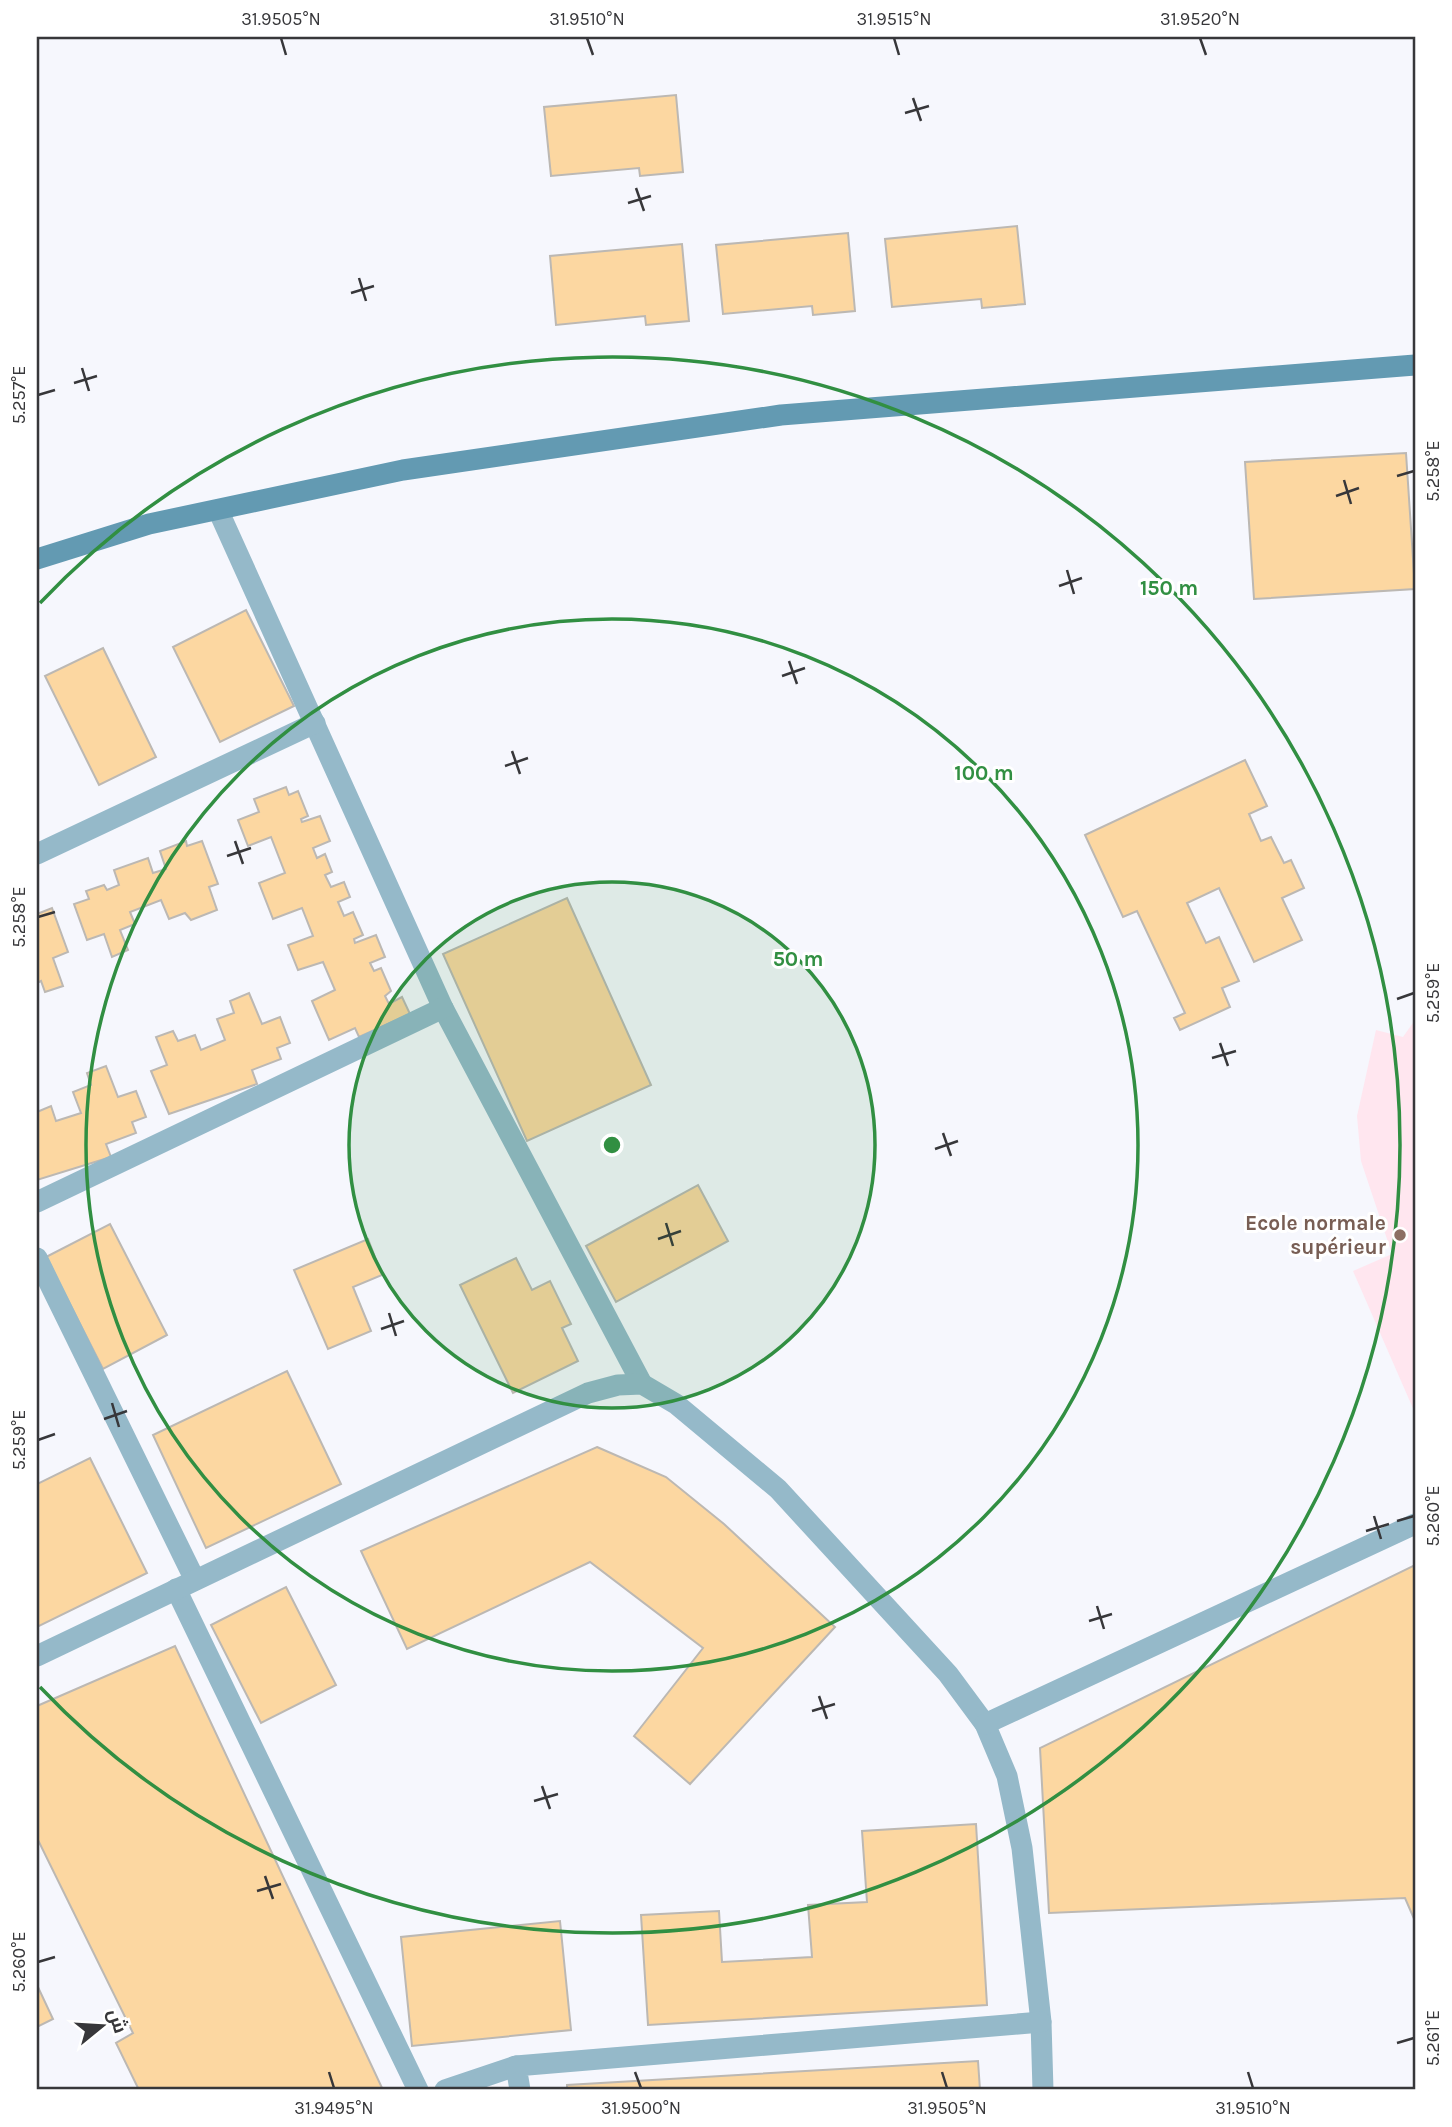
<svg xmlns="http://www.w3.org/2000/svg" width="1452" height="2127" font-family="Karla,Cairo,sans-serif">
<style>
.education{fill:#ffe6ef}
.building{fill:#fcd7a1;stroke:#bcb8b3;stroke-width:2}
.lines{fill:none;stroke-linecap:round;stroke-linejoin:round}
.street{stroke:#95b9c9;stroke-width:21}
.secondary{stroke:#639ab2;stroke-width:21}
.ticks{fill:none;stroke:#37373a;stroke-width:2.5}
.ring{fill:none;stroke:#318f42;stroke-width:3.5}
.education-dot{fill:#8d6e63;stroke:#fff;stroke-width:2.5}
.labels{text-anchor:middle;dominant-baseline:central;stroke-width:6;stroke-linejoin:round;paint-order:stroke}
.education-label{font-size:21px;font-weight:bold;fill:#785e54;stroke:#fff;text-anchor:end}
.centre{fill:#318f42;stroke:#fff;stroke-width:3.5}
.ring-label{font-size:21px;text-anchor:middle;font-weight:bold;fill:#318f42;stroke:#fff;stroke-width:6;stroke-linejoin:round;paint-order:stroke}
.neatline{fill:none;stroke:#37373a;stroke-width:2.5}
.ticks-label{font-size:18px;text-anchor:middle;fill:#37373a}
</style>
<rect width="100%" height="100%" fill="#f6f7fd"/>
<path class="education" d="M1415 1020V1413L1353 1271 1392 1254 1361 1161 1357 1116 1376 1030 1403 1037Z"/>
<g class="building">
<path d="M676 95 683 172 640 176 639 168 551 176 544 107Z"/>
<path d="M1017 226 1025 304 982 308 981 299 892 307 885 239Z"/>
<path d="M848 233 855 311 813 315 812 306 723 314 716 245Z"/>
<path d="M682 244 689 321 646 325 645 316 556 325 550 256Z"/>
<path d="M1406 453 1415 589 1254 599 1245 462Z"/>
<path d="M246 610 294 706 220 742 173 647Z"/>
<path d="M103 648 156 757 99 785 45 676Z"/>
<path d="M1245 760 1267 806 1249 814 1261 841 1271 837 1284 863 1291 860 1304 888 1282 898 1302 940 1254 962 1219 888 1187 903 1206 943 1219 937 1239 981 1222 988 1230 1007 1180 1030 1174 1018 1185 1013 1137 911 1123 917 1085 835Z"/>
<path d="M286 787 289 795 298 791 308 816 301 819 302 822 320 816 330 841 313 848 317 858 325 854 332 872 325 875 331 887 344 882 350 897 338 902 344 916 353 912 363 935 354 939 355 943 376 935 385 957 370 963 374 971 381 968 391 991 385 996 389 1004 402 997 410 1014 359 1037 355 1028 329 1040 312 1001 335 990 323 962 298 970 288 945 313 936 302 908 273 919 259 883 285 873 271 837 248 846 238 820 259 812 254 799Z"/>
<path d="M186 841 187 846 202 841 218 884 209 887 217 910 191 920 185 913 169 919 161 900 130 912 135 924 120 930 128 950 112 957 104 934 87 940 74 904 89 899 86 891 104 885 107 890 119 885 114 870 148 858 153 873 166 869 160 851Z"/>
<path d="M567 898 651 1085 527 1141 443 954Z"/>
<path d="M52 908 68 952 53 958 63 986 45 992 41 981 37 983V914Z"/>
<path d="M249 993 262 1024 280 1017 290 1043 277 1048 281 1059 252 1070 257 1084 169 1114 151 1071 167 1065 156 1037 173 1031 178 1041 195 1035 201 1050 225 1040 217 1019 234 1013 230 1001Z"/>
<path d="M106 1066 118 1097 136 1091 146 1117 132 1122 136 1133 106 1144 111 1157 37 1180V1112L51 1106 56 1121 81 1113 73 1092 91 1085 87 1073Z"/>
<path d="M698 1185 728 1241 616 1302 586 1246Z"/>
<path d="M110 1224 167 1335 103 1369 46 1257Z"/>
<path d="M368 1239 382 1275 353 1287 371 1331 328 1349 294 1270Z"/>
<path d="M516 1258 532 1290 550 1281 571 1324 562 1328 578 1361 513 1393 460 1285Z"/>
<path d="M287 1371 341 1484 206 1548 153 1435Z"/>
<path d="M597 1447 666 1477 724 1524 835 1627 690 1784 634 1736 703 1648 590 1562 407 1649 361 1551Z"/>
<path d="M90 1458 147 1573 37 1627V1484Z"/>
<path d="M1415 1565V1921L1405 1898 1049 1913 1040 1748Z"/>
<path d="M286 1587 336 1685 261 1723 211 1625Z"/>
<path d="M175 1646 383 2090H139L116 2043 133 2033 37 1838V1706Z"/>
<path d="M976 1824 987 2005 648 2025 641 1915 719 1911 722 1962 812 1957 808 1905 867 1902 862 1831Z"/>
<path d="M560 1921 571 2030 412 2046 401 1937Z"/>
<path d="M37 1985 53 2019 37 2027Z"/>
<path d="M978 2061 980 2090H567V2085Z"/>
</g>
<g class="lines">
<g class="street">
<path d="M218 510 443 1008 642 1384"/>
<path d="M37 854 315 723"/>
<path d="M37 1202 443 1008"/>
<path d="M37 1258 195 1580"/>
<path d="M176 1589 418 2090"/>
<path d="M37 1656 588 1393 618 1385 642 1384 676 1404 778 1489 948 1674 985 1724 1007 1776 1022 1848 1041 2022 1043 2090"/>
<path d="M985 1724 1415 1524"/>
<path d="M445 2090 516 2066"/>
<path d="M520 2090 516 2066 1041 2022"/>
</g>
<path class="secondary" d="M37 559 149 524 403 470 781 415 1415 365"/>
</g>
<path class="ticks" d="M281 38 286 55M587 38 593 55M894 38 899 55M1200 38 1206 55M913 98 921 121M905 113 929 106M636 188 644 211M628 203 651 196M359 278 366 301M351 293 374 286M82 368 89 391M74 383 97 376M38 395 55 390M1397 476 1414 471M1344 480 1351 504M1336 496 1359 488M1067 570 1074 594M1059 586 1082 578M789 661 797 684M782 676 805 668M512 751 520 774M505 766 528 758M235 841 243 864M227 856 251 848M38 917 55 912M1397 999 1414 993M1220 1043 1228 1066M1212 1058 1236 1051M943 1133 951 1156M935 1149 958 1141M666 1223 673 1246M658 1239 681 1231M389 1313 396 1336M381 1329 404 1321M112 1403 119 1427M104 1419 127 1411M38 1440 55 1434M1374 1516 1381 1539M1397 1521 1414 1516M1366 1531 1389 1524M1097 1606 1104 1629M1089 1621 1112 1614M819 1696 827 1719M812 1711 835 1704M542 1786 550 1809M534 1801 558 1794M265 1876 273 1899M257 1891 281 1884M38 1962 55 1957M1397 2043 1414 2038M329 2072 334 2088M635 2072 641 2088M942 2072 947 2088M1248 2072 1253 2088"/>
<circle cx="612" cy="1145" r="263" fill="#318f42" fill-opacity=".12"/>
<g class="ring">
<circle cx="612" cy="1145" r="263"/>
<circle cx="612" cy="1145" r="526"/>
<path d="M40 603A788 788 0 1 1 40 1687"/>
</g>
<circle class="education-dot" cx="1400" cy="1235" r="7"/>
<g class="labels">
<g class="education-label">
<text x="1386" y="1223">Ecole normale<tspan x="1386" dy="24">supérieur</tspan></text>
</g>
</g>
<circle cx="612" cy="1145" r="10" class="centre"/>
<g class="ring-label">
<text x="1169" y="595">150 m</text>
<text x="984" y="780">100 m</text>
<text x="798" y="966">50 m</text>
</g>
<rect width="1452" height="2127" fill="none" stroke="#ffffff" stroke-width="77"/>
<g transform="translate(102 2026) rotate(72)" stroke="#ffffff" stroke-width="5" paint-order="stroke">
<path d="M0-5L12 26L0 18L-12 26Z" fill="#37373a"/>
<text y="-10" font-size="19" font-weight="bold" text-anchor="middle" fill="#37373a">ش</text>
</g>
<rect x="38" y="38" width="1376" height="2050" class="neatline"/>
<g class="ticks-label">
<text x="281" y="25">31.9505°N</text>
<text x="587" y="25">31.9510°N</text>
<text x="894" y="25">31.9515°N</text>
<text x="1200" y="25">31.9520°N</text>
<text transform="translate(19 395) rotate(-90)" y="6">5.257°E</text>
<text transform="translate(1433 471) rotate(-90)" y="6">5.258°E</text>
<text transform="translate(19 917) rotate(-90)" y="6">5.258°E</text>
<text transform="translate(1433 993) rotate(-90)" y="6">5.259°E</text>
<text transform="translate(19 1440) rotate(-90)" y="6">5.259°E</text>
<text transform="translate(1433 1516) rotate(-90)" y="6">5.260°E</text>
<text transform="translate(19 1962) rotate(-90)" y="6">5.260°E</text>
<text transform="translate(1433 2038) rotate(-90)" y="6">5.261°E</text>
<text x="334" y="2114">31.9495°N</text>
<text x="641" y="2114">31.9500°N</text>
<text x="947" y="2114">31.9505°N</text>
<text x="1253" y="2114">31.9510°N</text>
</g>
</svg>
